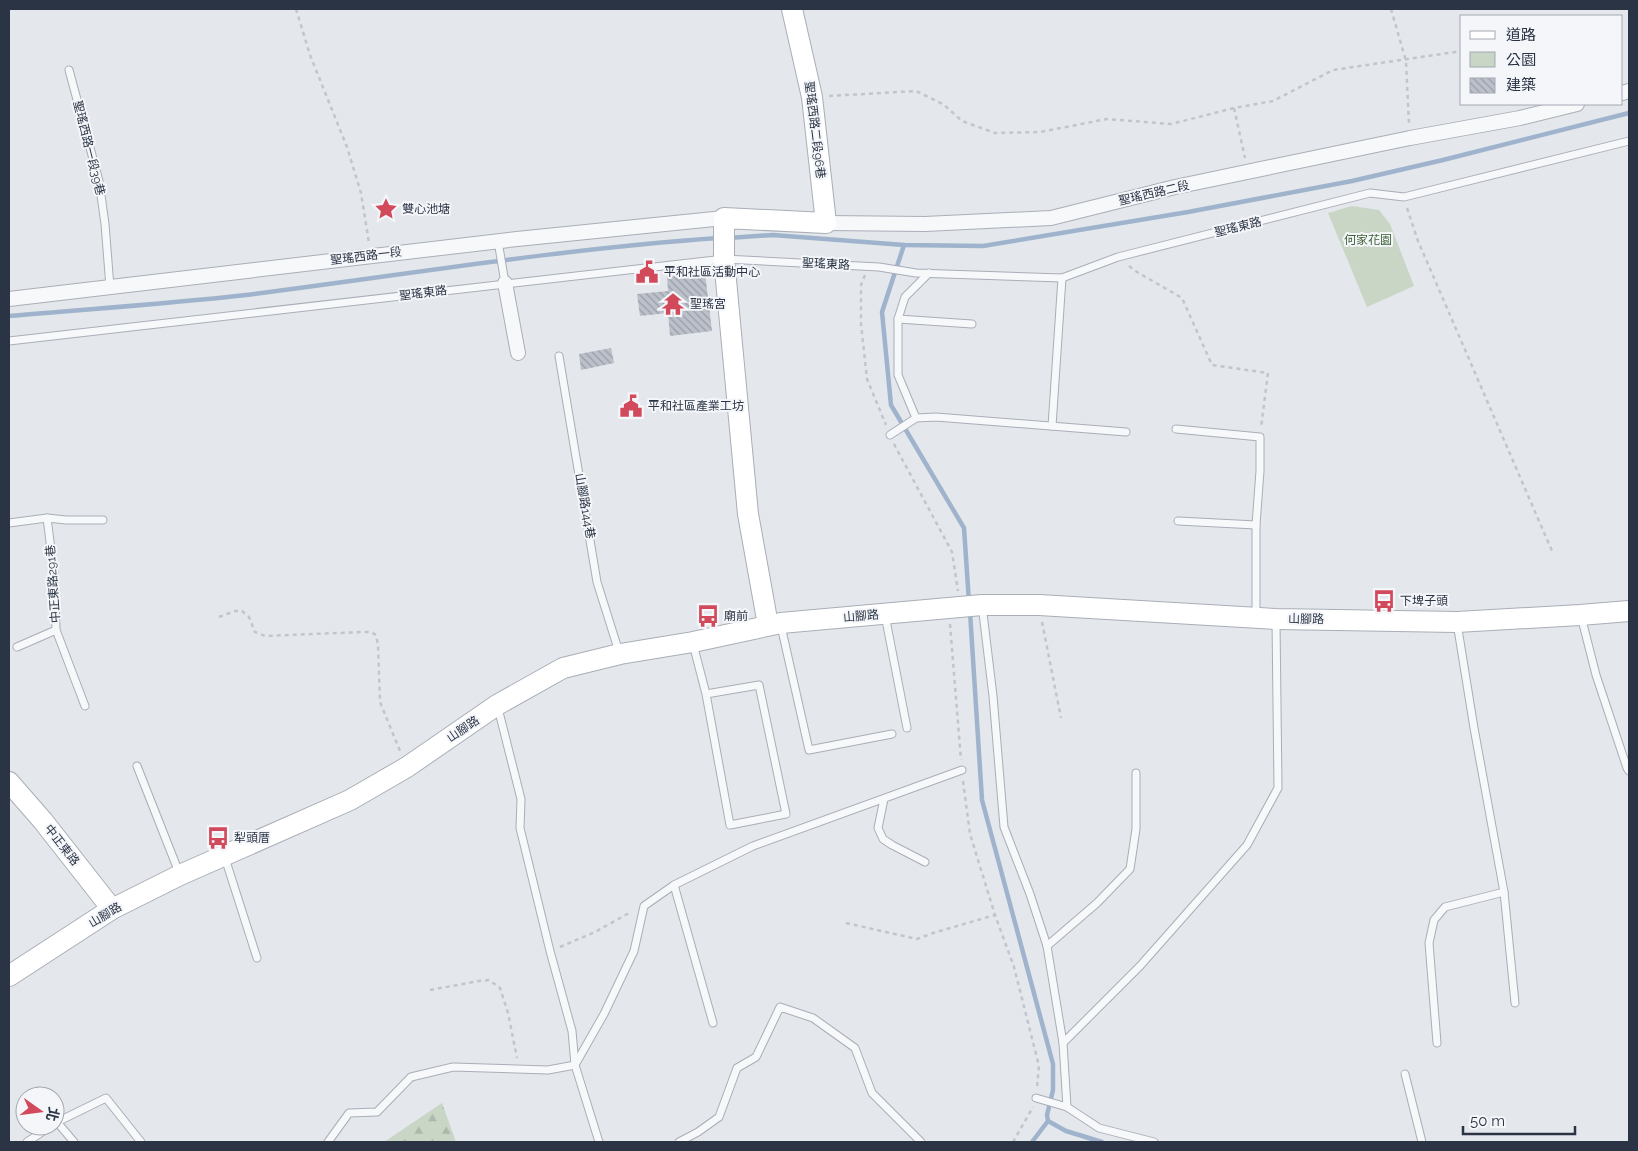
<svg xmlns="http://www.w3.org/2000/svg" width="1638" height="1151" font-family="Raleway,'Noto Sans TC',sans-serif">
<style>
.forest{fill:url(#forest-firs)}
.park{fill:#c9d6c5}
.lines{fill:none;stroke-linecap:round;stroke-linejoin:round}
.stream{stroke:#9fb4cc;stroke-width:4.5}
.building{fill:url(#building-back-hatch)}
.lane-casing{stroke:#a9aeb7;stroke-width:9}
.street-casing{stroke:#a9aeb7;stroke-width:16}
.secondary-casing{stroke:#a9aeb7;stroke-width:22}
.path{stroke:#c2c5cb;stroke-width:2.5;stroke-dasharray:4 4;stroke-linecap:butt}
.lane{stroke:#f7f8fa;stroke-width:7}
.street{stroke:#f7f8fa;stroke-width:14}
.secondary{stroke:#fff;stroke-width:20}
.labels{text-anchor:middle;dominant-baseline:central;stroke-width:4;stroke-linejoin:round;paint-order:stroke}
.street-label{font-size:12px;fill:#2b3445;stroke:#f4f6f9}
.poi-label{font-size:12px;fill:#2b3445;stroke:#f4f6f9;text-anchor:start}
.park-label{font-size:12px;fill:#3f6138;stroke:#f4f6f9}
</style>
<defs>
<pattern id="forest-firs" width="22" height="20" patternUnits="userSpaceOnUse" patternTransform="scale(1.25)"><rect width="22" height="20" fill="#c9d6c5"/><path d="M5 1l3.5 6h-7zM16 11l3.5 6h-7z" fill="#adb8ab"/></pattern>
<pattern id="building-back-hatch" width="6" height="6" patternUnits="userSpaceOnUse" patternTransform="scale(1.25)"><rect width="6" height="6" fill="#bbc0ca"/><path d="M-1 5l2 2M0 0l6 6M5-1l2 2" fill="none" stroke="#989da6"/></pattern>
</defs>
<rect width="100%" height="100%" fill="#e4e7ec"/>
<path class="forest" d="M442 1103 456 1142H384Z"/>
<path class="park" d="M1352 206 1379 210 1390 224 1414 286 1367 307 1328 213Z"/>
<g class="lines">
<g class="stream">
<path d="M728 238 773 235 904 245 983 246 1188 212 1352 181 1443 160 1629 113"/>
<path d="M904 245 882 312 891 405 964 528 969 602"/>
<path d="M9 316C88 309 167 304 246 295 403 275 560 249 718 238"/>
<path d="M970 612 982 800 1053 1064V1090L1047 1115 1048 1121 1032 1142"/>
<path d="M1048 1121 1066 1131 1102 1142"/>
</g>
</g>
<g class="building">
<path d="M705 273 712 331 670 336 668 313 640 316 637 294 668 291 667 277Z"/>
<path d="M611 348 614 363 581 370 579 354Z"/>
</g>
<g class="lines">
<defs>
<g id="lane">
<path d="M69 70 99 181 105 224 110 287"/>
<path d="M498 241 505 283"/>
<path d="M898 319 972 324"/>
<path d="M9 341 724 259 879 267 916 273 1062 278 1118 257 1370 193 1404 197 1629 141"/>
<path d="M559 356 597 582 619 652"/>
<path d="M916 418 898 375V319L905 297 929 273"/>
<path d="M1052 426 1062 278"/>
<path d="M1176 429 1260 437V471L1256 525V617"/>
<path d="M890 435 916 418 936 417 1126 432"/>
<path d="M47 518 54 573 56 630 85 706"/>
<path d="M1178 521 1256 525"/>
<path d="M9 523 47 518 66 520H103"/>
<path d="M982 605 993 696 1004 827 1030 894 1047 946 1063 1043 1067 1107 1099 1128 1154 1142"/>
<path d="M885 615 907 728"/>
<path d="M1581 616 1596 675 1627 768 1629 771"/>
<path d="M1457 623 1474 728 1504 892 1515 1003"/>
<path d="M781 626 809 750 892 734"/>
<path d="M693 644 706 694 730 825 786 814 759 685 706 694"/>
<path d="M17 647 56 630"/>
<path d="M498 708 521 799 520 828 550 951 572 1031 575 1065 599 1142"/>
<path d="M137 766 180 875"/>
<path d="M884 799 878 828 883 839 892 845 925 862"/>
<path d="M225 858 257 958"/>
<path d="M674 885 713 1023"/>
<path d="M1047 946 1097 903 1130 869 1136 829V773"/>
<path d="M1063 1043 1140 966 1247 845 1278 788 1276 621"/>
<path d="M1437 1043 1429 943 1434 920 1445 907 1504 892"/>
<path d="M1405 1074 1422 1142"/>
<path d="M1036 1098 1067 1107"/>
<path d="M27 1142 51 1126"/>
<path d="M74 1142 57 1122 106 1098 141 1142"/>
<path d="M328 1142 349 1113 377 1112 411 1077 453 1067 548 1070 575 1065 604 1014 634 951 644 906 674 885 753 846 962 770"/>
<path d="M679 1142 698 1132 719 1117 737 1068 756 1057 780 1007 813 1018 855 1048 872 1093 921 1142"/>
</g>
<g id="street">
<path d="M1622 93 1629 91"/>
<path d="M826 223 925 224 1051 218 1175 187 1410 138 1520 118 1577 104"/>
<path d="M505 283 518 353"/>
<path d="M9 299 517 239 724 218"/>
</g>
<g id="secondary">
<path d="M768 625 748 514 724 259V218L826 223 812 97 792 9"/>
<path d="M9 782 43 821 112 909"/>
<path d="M9 976 112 909 180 875 350 800 407 767 497 705 563 668 620 654 693 642 781 623 982 605H1039L1276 619 1457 622 1580 615 1629 611"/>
</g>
</defs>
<use href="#lane" class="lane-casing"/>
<use href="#street" class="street-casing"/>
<use href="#secondary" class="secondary-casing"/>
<g class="path">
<path d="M296 9 310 55 347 147 361 193 369 243"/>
<path d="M1391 9 1406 61 1409 125"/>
<path d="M829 96 916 91 943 104 962 121 995 133 1040 132 1107 119 1171 124 1234 108 1273 101 1333 70 1462 51"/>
<path d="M1234 108 1245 158"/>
<path d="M1407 208 1418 241 1552 551"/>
<path d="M1129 266 1137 272 1182 298 1212 365 1268 373 1261 428"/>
<path d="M865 275 861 285V324L867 379 886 425"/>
<path d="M894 444 952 552 958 591"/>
<path d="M219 617 235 611H242L249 617 255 632 265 636 362 632H371L376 635 378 645 380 702 400 751"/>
<path d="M1042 622 1061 718"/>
<path d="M950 624 961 760"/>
<path d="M963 781 970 834 995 915 1014 967 1039 1066 1037 1087"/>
<path d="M846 923 917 939 933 933 995 915"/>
<path d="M560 947 595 932 631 912"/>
<path d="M430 990 479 981 489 980 500 988 508 1013 517 1058"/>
<path d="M1013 1142 1033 1107"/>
</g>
<use href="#lane" class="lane"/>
<use href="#street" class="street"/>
<use href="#secondary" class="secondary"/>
</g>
<defs>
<symbol id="sight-bare" viewBox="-9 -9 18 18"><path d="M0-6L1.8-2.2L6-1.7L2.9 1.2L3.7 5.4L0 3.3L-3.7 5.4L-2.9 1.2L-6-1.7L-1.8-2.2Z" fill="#d1495b" stroke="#f4f6f9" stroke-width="2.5" paint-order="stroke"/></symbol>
<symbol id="civic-bare" viewBox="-9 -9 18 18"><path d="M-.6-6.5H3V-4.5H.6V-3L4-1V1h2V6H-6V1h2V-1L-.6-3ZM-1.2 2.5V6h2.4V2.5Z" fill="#d1495b" stroke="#f4f6f9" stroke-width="2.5" paint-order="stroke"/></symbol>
<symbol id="temple-bare" viewBox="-9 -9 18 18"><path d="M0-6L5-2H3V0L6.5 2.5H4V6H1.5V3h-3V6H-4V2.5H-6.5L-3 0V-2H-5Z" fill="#d1495b" stroke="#f4f6f9" stroke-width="2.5" paint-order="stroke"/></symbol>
<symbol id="bus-bare" viewBox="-9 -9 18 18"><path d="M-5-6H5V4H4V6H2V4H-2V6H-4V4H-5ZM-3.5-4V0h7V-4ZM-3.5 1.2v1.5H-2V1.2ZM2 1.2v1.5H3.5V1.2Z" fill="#d1495b" stroke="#f4f6f9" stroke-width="2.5" paint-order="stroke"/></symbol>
</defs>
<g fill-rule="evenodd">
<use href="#sight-bare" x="370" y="193" width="32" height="32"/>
<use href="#civic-bare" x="631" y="256" width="32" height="32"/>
<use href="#temple-bare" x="657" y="288" width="32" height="32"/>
<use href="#civic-bare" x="615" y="390" width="32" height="32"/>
<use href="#bus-bare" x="1368" y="585" width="32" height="32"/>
<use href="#bus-bare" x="692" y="600" width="32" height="32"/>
<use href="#bus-bare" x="202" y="822" width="32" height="32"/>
</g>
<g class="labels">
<g class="street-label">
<text transform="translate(815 130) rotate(83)">聖瑤西路二段96巷</text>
<text transform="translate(89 148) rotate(76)">聖瑤西路一段39巷</text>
<text transform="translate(1154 193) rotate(-13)">聖瑤西路二段</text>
<text transform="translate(1238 227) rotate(-14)">聖瑤東路</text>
<text transform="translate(366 256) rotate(-7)">聖瑤西路一段</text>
<text transform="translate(826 264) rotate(3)">聖瑤東路</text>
<text transform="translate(423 293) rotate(-7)">聖瑤東路</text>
<text transform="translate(585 506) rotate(80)">山腳路144巷</text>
<text transform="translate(53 584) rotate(-94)">中正東路291巷</text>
<text transform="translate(861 616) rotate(-5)">山腳路</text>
<text transform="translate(1306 619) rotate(1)">山腳路</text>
<text transform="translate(463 729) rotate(-34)">山腳路</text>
<text transform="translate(62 845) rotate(52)">中正東路</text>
<text transform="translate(105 915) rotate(-31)">山腳路</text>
</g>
<g class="poi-label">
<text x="402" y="209">雙心池塘</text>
<text x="664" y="272">平和社區活動中心</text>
<text x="690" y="304">聖瑤宮</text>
<text x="648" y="406">平和社區產業工坊</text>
<text x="1400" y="601">下埤子頭</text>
<text x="724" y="616">廟前</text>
<text x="234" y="838">犁頭厝</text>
</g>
<g class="park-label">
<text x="1368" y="240">何家花園</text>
</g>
</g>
<rect width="1638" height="1151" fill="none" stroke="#2b3445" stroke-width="20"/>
<rect x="1460" y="15" width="162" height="90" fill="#f4f6f9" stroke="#a4a8b1"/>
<rect x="1470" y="31" width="25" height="8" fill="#ffffff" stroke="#a4a8b1"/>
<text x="1506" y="40" font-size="15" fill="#2b3445">道路</text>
<rect x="1470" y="52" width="25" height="15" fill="#c9d6c5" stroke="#a4a8b1"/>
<text x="1506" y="65" font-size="15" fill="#2b3445">公園</text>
<rect x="1470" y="78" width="25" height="15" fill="url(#building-back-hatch)" stroke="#a4a8b1"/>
<text x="1506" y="90" font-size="15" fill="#2b3445">建築</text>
<g transform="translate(40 1111) rotate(104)"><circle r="24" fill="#f4f6f9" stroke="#a4a8b1"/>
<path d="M0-4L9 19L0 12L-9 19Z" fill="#d1495b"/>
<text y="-8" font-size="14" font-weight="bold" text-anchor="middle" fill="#2b3445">北</text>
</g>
<path d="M1463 1126v8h112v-8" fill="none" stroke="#2b3445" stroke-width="2.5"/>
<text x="1470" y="1126" font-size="15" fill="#2b3445" stroke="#f4f6f9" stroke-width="4" paint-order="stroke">50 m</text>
</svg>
